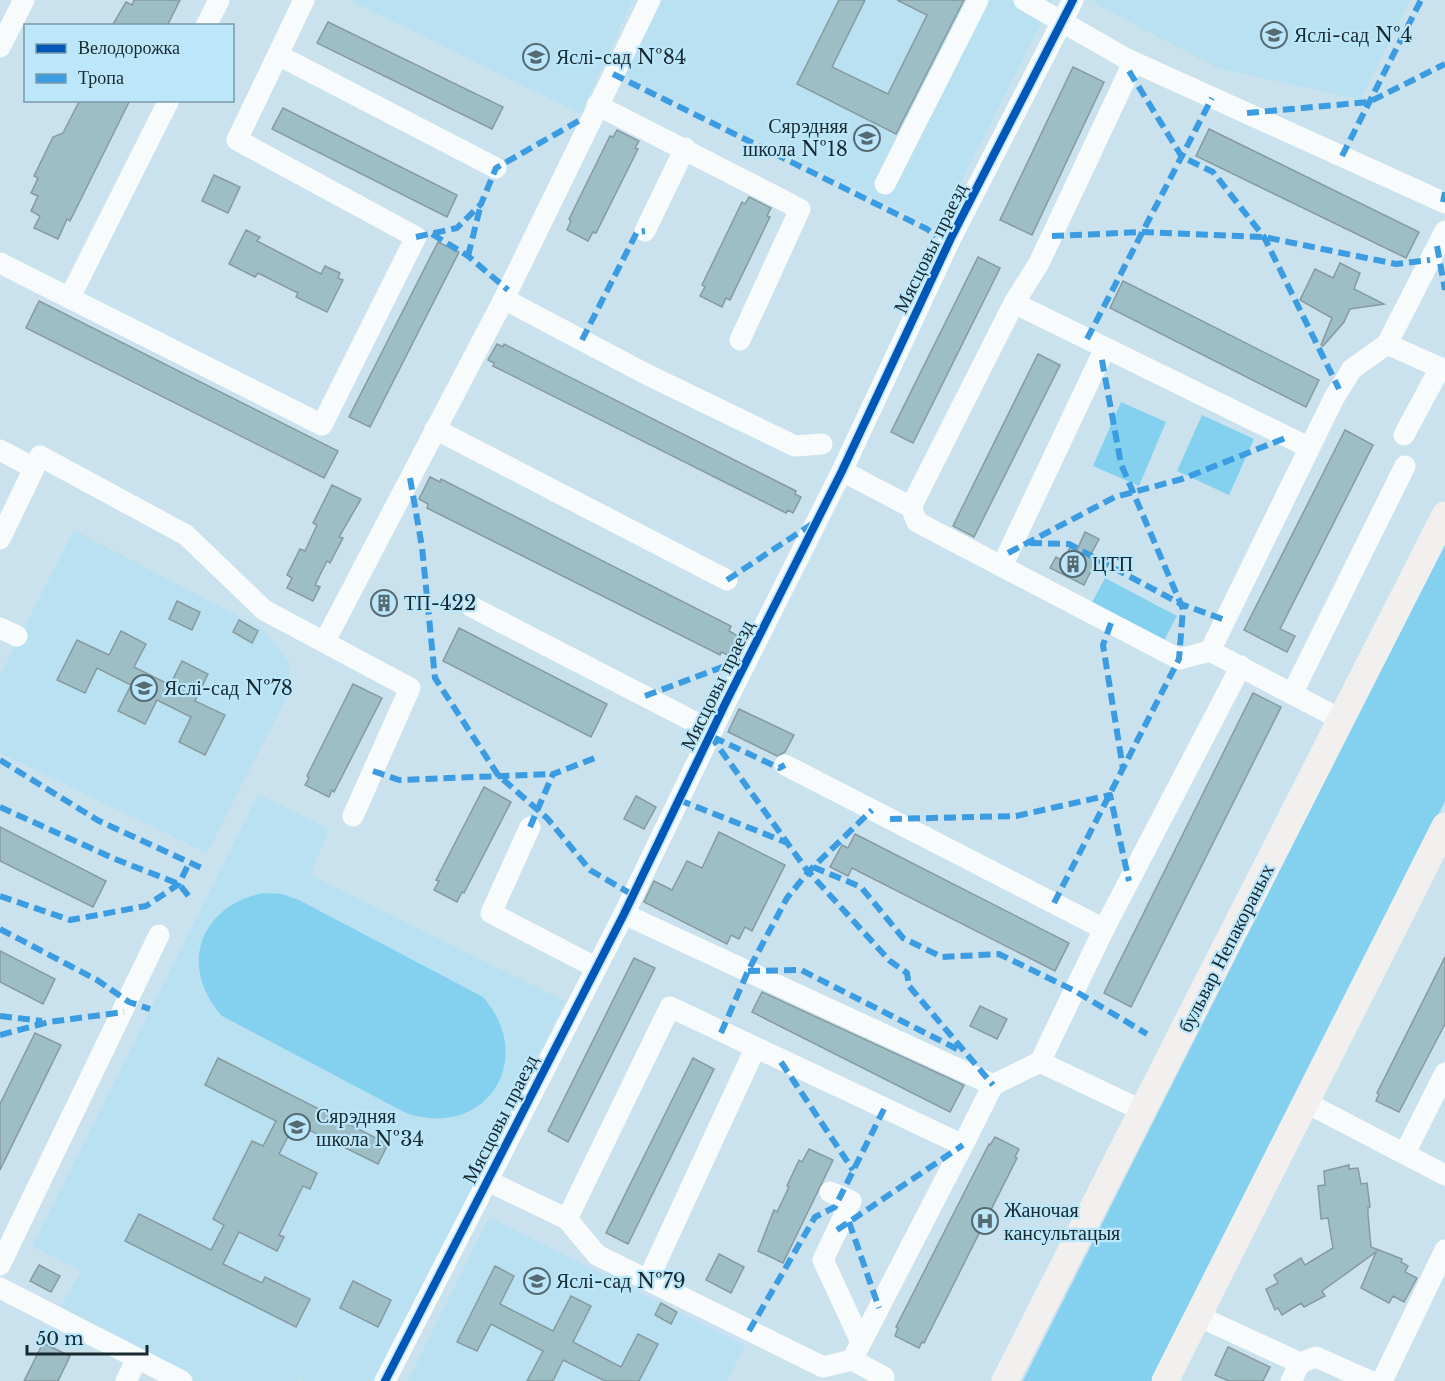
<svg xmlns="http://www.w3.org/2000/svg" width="1445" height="1381" font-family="'Libre Baskerville',serif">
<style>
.built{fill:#bae1f2}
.green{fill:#83d1ef}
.building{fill:#9ebec6;stroke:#869aa0;stroke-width:1.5}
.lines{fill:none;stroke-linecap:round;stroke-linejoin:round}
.minor{stroke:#f7fbfc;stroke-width:21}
.major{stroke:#f1f0ef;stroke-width:27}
.quiet{stroke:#3b9ce1;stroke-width:6;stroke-dasharray:12 6;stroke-linecap:butt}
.cycleway-casing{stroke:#bce7fb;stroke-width:11}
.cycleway{stroke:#0057b8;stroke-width:8}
.labels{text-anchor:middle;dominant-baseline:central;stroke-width:4.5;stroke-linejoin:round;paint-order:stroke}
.poi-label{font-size:20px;fill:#182930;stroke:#bce7fb;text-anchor:start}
.street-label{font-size:20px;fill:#182930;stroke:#bce7fb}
</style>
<rect width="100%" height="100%" fill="#cae2ed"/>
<g class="built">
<path d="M349 0H633L581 114Z"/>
<path d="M661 0H1053L937 229 622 75Z"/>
<path d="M1096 0H1410L1360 100 1217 68 1094 3Z"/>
<path d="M74 530 263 629 290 663 286 699 207 853 0 753V676Z"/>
<path d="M258 794 329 829 311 875 565 1001 378 1381H304L298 1378 296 1381H196L58 1311 81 1271 32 1246Z"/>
<path d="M489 1217 745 1345 727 1381H408Z"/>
</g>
<g class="green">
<path d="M1121 402 1166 422 1139 486 1093 466Z"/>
<path d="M1202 415 1254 439 1229 495 1177 471Z"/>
<path d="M1445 542V801L1294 1108 1153 1381H1023Z"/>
<path d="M1105 578 1177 616 1161 646 1089 608Z"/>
<path d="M263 893 282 894 299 900 483 997C538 1060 485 1140 406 1113L222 1016C178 967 199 906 263 893Z"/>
</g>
<g class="building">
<path d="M134 0H180L167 26H112L126 2 132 5Z"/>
<path d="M839 0H865L832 67 888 94 927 15 897 0H964L896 134 797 84Z"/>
<path d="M328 22 503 107 492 129 317 43Z"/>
<path d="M1073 67 1104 82 1032 235 1000 220Z"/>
<path d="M80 100H130L70 221 67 219 58 239 34 228 40 216 31 211 38 196 31 193 38 178 34 176 53 137 63 133Z"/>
<path d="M283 108 457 195 447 217 272 129Z"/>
<path d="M1209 129 1419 232 1406 258 1196 156Z"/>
<path d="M617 130 639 141 635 148 638 149 596 233 593 232 588 241 567 230 571 221 569 219 610 136 613 137Z"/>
<path d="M214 175 240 187 228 213 202 201Z"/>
<path d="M749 197 771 208 767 216 770 217 730 300 726 298 722 307 700 296 705 287 702 285 742 202 745 204Z"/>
<path d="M246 230 260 237 257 241 321 274 325 266 340 273 338 278 343 280 327 312 296 297 298 293 258 273 255 277 229 264Z"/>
<path d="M438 242 459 252 370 427 349 417Z"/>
<path d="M978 257 1000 268 913 443 891 432Z"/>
<path d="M1340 263 1360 273 1354 289 1384 304 1350 309 1344 322 1323 346 1321 345 1332 318 1300 300 1315 269 1333 278Z"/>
<path d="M1123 281 1319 380 1306 407 1110 308Z"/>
<path d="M39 301 338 451 324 478 26 328Z"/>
<path d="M497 344 503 347 504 344 796 491 795 494 801 497 793 513 788 510 786 513 493 366 494 363 488 360Z"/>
<path d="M1038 354 1060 365 974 537 953 526Z"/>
<path d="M1345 430 1373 445 1280 629 1295 636 1287 652 1244 630Z"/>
<path d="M430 477 440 482 441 479 731 626 729 631 738 636 728 655 721 652 720 655 427 508 428 504 419 499Z"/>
<path d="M332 485 361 499 339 537 343 538 330 563 327 561 315 585 320 587 313 601 287 588 292 578 287 575 300 549 305 551 317 525 313 523Z"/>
<path d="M1085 532 1099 539 1090 556 1097 559 1084 585 1050 568 1056 557 1064 561 1070 547 1077 550Z"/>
<path d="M377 592 396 602 390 613 371 604Z"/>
<path d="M177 601 200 612 192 630 169 619Z"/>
<path d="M239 620 258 631 252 643 233 632Z"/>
<path d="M459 628 607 704 591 737 443 661Z"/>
<path d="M121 631 146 644 134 667 170 685 182 661 208 674 195 701 225 715 205 755 179 742 191 717 157 700 145 724 118 711 131 685 97 668 85 693 57 680 77 640 109 655Z"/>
<path d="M353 684 382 698 334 792 332 790 329 797 305 785 309 778 307 776Z"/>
<path d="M1253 693 1281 707 1131 1007 1104 993Z"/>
<path d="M739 709 794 735 785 752 777 756 728 732Z"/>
<path d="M484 787 511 802 464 893 462 892 457 902 434 890 439 881 436 880Z"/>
<path d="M636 796 656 807 644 829 624 819Z"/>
<path d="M0 827 106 881 93 907 0 861Z"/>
<path d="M719 832 785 865 752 931 745 927 739 939 731 935 727 944 644 902 654 881 672 890 687 861 702 868Z"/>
<path d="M855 834 1069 943 1055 971 852 868 848 876 830 867 842 845 848 848Z"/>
<path d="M0 951 55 979 43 1004 0 982Z"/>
<path d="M1445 957V1024L1399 1112 1376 1101 1379 1094 1377 1093Z"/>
<path d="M634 958 655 968 568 1142 548 1131Z"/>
<path d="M762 992 964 1085 950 1112 752 1012Z"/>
<path d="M980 1006 1007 1019 997 1039 970 1026Z"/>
<path d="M35 1033 61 1045 0 1170V1104Z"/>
<path d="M218 1058 388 1144 378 1164 295 1123 279 1154 317 1173 310 1189 303 1186 279 1235 284 1237 277 1251 239 1232 223 1264 262 1283 265 1277 310 1299 296 1327 125 1241 139 1214 211 1250 224 1225 213 1219 252 1141 263 1146 276 1121 205 1085Z"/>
<path d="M693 1058 714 1069 628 1244 606 1233Z"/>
<path d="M995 1137 1019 1149 1015 1157 1017 1158 924 1343 922 1342 919 1348 895 1336 898 1328 896 1327 989 1144 990 1145Z"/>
<path d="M809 1149 833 1160 783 1263 758 1251 774 1210 777 1212 789 1187 787 1186 799 1160 802 1162Z"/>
<path d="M1349 1165V1169L1358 1168 1361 1184 1367 1183 1370 1207H1368V1215L1371 1247 1402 1259 1401 1262 1408 1266 1405 1272 1417 1278 1404 1302 1393 1296 1389 1303 1361 1288 1376 1252 1322 1291 1325 1296 1304 1307 1301 1303 1282 1315 1278 1308 1275 1310 1266 1289 1278 1283 1274 1275 1301 1258 1305 1265 1333 1248 1328 1218 1321 1219 1318 1186 1325 1185 1324 1171Z"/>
<path d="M719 1254 744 1267 731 1293 706 1280Z"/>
<path d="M39 1265 60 1276 51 1292 30 1281Z"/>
<path d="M495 1266 514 1276 500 1304 553 1331 571 1296 591 1306 573 1342 621 1367 638 1334 658 1344 639 1381H605L563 1360 553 1381H527L543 1351 491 1324 477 1351 457 1342Z"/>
<path d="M353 1281 391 1300 378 1327 340 1308Z"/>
<path d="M661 1303 677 1312 671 1324 655 1315Z"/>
<path d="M43 1343 70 1356 58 1381H24Z"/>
<path d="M1228 1347 1270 1367 1263 1381H1229L1215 1375Z"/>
</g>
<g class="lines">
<g class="minor">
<path d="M1024 0 1125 58 1445 203"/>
<path d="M206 26 219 0"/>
<path d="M0 47 24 0"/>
<path d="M278 55 496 168"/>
<path d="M597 105 800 209 740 340"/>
<path d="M885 184 978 0"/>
<path d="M645 231 685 148"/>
<path d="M1445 231 1387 344 1445 370"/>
<path d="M0 263 322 425 416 237 237 140 304 0"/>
<path d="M70 297 169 100"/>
<path d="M504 299 646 374 795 446 822 444"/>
<path d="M1014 303 1308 447"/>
<path d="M435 429 727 580"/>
<path d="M1404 435 1440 368"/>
<path d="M0 450 34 468"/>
<path d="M842 471 911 507 917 522 1179 659 1210 651 1342 720"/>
<path d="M911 507 1014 303 1039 263 1133 63 1125 58"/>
<path d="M0 539 40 456 186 535 264 610 410 688 353 816"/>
<path d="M1002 566 1105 348"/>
<path d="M472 607 712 731"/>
<path d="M0 628 17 636"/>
<path d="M325 641 504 299 650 0"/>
<path d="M1210 651 1334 398 1352 369 1387 344"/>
<path d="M1292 694 1405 466"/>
<path d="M785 765 1104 929"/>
<path d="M530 827 491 913 595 967"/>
<path d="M624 914 993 1085 1040 1062"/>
<path d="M1305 1102 1445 1175"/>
<path d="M1143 1111 1040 1062 1104 929 1241 666"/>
<path d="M1405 1153 1445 1073"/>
<path d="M488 1181 567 1219 597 1255 823 1367 852 1360"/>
<path d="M830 1192 851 1201 823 1260 861 1342"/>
<path d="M567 1219 670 1007 963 1145 993 1085"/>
<path d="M0 1265 159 935"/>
<path d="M648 1280 755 1049"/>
<path d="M0 1288 182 1381"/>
<path d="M1198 1316 1300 1363 1316 1357 1370 1381"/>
<path d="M884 1377 852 1360 963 1145"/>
<path d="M126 1381 137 1359"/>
<path d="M385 1381 624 914 725 704 842 471 951 238 1073 0"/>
<path d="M1291 1381 1300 1363"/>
<path d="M1382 1381 1445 1250"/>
</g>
<g class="major">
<path d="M1005 1381 1445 515"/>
<path d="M1165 1381 1445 826"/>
</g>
<g class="quiet">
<path d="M1129 71 1182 157 1213 172 1264 237 1339 389"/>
<path d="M613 74 927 229 936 236"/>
<path d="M1247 113 1369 102 1445 64"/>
<path d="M1342 156 1421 0"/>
<path d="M1443 202 1445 192"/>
<path d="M432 234 468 256 508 290"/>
<path d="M1052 236 1143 232 1264 237 1396 264 1430 260"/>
<path d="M416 237 457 228 481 204 496 168 582 119"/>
<path d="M1437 246 1445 290"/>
<path d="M468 256 481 204"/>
<path d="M1087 339 1212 98"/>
<path d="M582 340 637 232 645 231"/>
<path d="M410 478 422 547 435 678 498 775 547 818 590 870 633 895"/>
<path d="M1030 543 1069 544 1181 604 1225 620"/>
<path d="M1008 553 1115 497 1182 479 1288 437"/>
<path d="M727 580 812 524"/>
<path d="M1111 623 1103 645 1123 769"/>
<path d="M645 696 749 657"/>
<path d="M710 735 806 869 890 961 907 973 909 986 993 1085"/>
<path d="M713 737 779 768 785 765"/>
<path d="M0 760 99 821 206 870"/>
<path d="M373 771 399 780 553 774"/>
<path d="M679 800 788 843"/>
<path d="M0 807 115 859 179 884 191 899"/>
<path d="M890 819 1016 816 1110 795 1129 881"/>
<path d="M530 827 553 774 595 758"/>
<path d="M813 867 861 887 903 938 942 957 999 954 1075 991 1147 1034"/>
<path d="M0 896 70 920 146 906 179 884 189 863"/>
<path d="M1054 903 1179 659 1183 609 1121 464 1101 355"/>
<path d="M0 929 97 980 129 1002 150 1009"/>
<path d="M748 971 801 970 957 1049"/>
<path d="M0 1016 42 1021"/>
<path d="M721 1033 748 971 787 898 809 871 872 810"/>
<path d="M0 1035 49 1022 124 1012"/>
<path d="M781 1062 853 1170"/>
<path d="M849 1222 879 1308"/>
<path d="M837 1230 963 1145"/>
<path d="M749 1331 815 1217 835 1207 884 1109"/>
</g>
<defs>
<path id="cycleway" d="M385 1381 624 914 725 704 842 471 951 238 1073 0"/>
</defs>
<use href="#cycleway" class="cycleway-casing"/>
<use href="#cycleway" class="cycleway"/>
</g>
<defs>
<symbol id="school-ring" viewBox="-11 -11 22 22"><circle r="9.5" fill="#bce7fb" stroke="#566a72" stroke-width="1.5"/><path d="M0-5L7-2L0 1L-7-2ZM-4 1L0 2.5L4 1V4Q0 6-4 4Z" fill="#566a72"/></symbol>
<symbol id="building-ring" viewBox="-11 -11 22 22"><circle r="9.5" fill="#bce7fb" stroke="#566a72" stroke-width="1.5"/><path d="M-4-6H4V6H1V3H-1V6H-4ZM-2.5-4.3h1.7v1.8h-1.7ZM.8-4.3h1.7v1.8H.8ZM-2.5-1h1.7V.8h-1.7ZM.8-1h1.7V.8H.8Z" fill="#566a72"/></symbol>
<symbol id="hospital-ring" viewBox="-11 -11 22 22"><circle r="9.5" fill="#bce7fb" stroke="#566a72" stroke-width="1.5"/><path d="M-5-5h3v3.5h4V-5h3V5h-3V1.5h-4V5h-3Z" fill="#566a72"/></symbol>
</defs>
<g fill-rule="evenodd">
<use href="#school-ring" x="1259" y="20" width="30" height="30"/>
<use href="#school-ring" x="521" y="42" width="30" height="30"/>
<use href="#school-ring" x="852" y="123" width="30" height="30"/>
<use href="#building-ring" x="1058" y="549" width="30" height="30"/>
<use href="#building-ring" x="369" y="588" width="30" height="30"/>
<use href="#school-ring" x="129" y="673" width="30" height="30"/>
<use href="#school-ring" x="282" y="1112" width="30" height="30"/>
<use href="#hospital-ring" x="970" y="1206" width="30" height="30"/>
<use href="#school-ring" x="522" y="1266" width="30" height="30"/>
</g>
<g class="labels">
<g class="poi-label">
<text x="1294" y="35">Яслі-сад №4</text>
<text x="556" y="57">Яслі-сад №84</text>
<text x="848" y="126" text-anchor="end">Сярэдняя<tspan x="848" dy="23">школа №18</tspan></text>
<text x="1092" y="564">ЦТП</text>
<text x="404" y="603">ТП-422</text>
<text x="164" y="688">Яслі-сад №78</text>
<text x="316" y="1116">Сярэдняя<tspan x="316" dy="23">школа №34</tspan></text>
<text x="1004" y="1210">Жаночая<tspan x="1004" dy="23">кансультацыя</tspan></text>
<text x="556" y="1281">Яслі-сад №79</text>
</g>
<g class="street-label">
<text transform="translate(930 248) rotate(-64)">Мясцовы праезд</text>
<text transform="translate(717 685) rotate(-64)">Мясцовы праезд</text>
<text transform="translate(1226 948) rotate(-63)">бульвар Непакораных</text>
<text transform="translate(500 1119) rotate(-63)">Мясцовы праезд</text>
</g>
</g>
<rect x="24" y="24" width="210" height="78" fill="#bce7fb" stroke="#7a9baa" stroke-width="1.5"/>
<rect x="36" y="44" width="30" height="9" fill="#0057b8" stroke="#7a9baa" stroke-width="1.5"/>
<text x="78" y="54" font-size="18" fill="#182930">Велодорожка</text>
<rect x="36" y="74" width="30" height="9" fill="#3b9ce1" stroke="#7a9baa" stroke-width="1.5"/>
<text x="78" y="84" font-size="18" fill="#182930">Тропа</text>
<path d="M27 1345v9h120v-9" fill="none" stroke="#182930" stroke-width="3"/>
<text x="36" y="1345" font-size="18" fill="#182930" stroke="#bce7fb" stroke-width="4.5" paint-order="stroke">50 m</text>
</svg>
